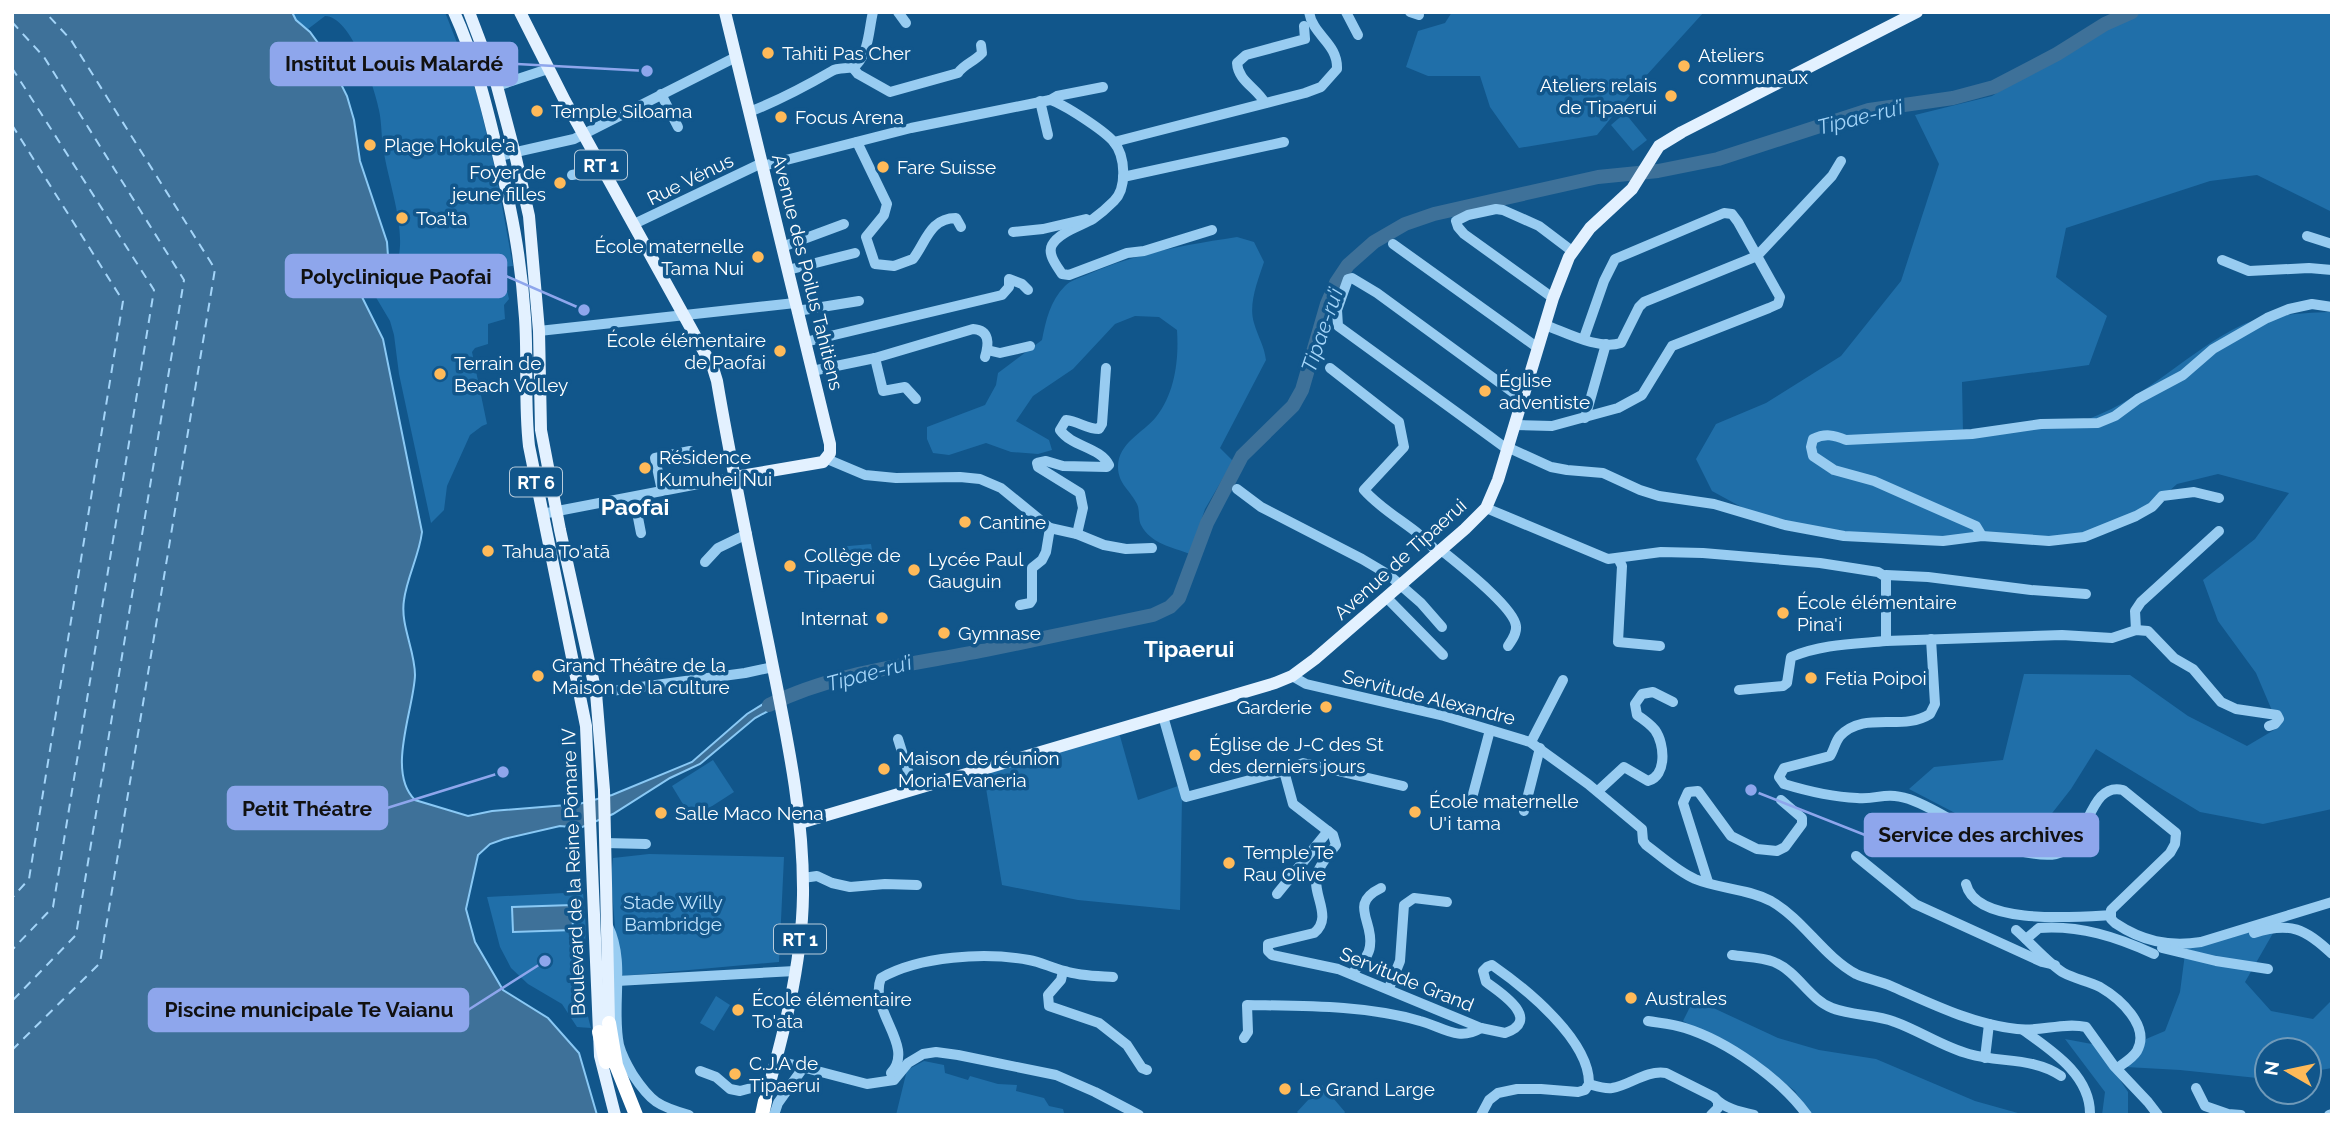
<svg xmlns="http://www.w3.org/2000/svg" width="2344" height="1127" font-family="Raleway,sans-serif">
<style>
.green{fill:#206fa9}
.water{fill:#3e7199;stroke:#8ac9f5;stroke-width:2}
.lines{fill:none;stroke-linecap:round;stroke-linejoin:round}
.river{stroke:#3e7199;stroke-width:14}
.ferry{stroke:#a4d5f9;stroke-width:2;stroke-dasharray:9 7;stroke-linecap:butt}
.minor{stroke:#98ccf1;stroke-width:10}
.major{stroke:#e3f1ff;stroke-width:12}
.highway{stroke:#fff;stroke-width:14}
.poi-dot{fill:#ffba59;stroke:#11568b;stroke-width:2.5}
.labels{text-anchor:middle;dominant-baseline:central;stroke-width:7;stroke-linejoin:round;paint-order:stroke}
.shield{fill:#11568b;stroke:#b8ccdc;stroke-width:2}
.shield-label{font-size:18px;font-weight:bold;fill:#fff}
.poi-label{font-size:19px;fill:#fff;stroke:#11568b;text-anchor:start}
.street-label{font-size:19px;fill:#fff;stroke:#11568b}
.park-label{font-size:19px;fill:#bfe3fd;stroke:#11568b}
.water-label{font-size:21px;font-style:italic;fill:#a4d5f9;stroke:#11568b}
.quarter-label{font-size:23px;font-weight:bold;fill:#fff;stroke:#11568b}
.leader{fill:none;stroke:#8ea6ec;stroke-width:2.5}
.callout-dot{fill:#8ea6ec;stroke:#11568b;stroke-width:2.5}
.callout{fill:#8ea6ec;stroke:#8ea6ec;stroke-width:2.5}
.callout-label{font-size:21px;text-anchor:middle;font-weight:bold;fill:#111}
</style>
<rect width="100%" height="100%" fill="#11568b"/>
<g class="green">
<path d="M292 12H445L477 94 496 173 513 266 504 267 503 273 509 299 504 305 505 319 488 324V344L475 348 472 352 487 424 482 426 470 435 447 486 444 510 431 523 399 374 394 335 390 321 374 294 377 282C383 275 396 269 398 260 406 228 389 184 384 153 381 139 382 124 379 110 375 88 351 16 325 16L308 29 296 20Z"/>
<path d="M1452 12H1704L1645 77 1597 135 1519 148 1490 107 1480 76H1428L1406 67 1418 31 1445 23Z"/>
<path d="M2135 12H2332V212L2257 175 2210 181 2066 228 2056 277 2107 316 2089 365 1962 382 1963 433C2000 430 2056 430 2091 418 2149 396 2188 351 2242 325 2260 316 2310 312 2332 312V809L2263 824 2200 812 2096 749 2071 789 2024 849 1909 789 1934 767 2003 760 2024 674 2130 675 2188 716 2247 746 2279 727 2256 673 2218 621 2203 580 2255 539 2289 493 2218 474 2177 484 2140 517 2060 541H1900L1767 521 1712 491 1696 459 1716 424 1766 403 1841 356 1901 281 1939 164 1915 115 1992 96 2105 27Z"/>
<path d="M1625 113 1647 140 1633 151 1611 125Z"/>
<path d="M1237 237 1254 242 1264 262C1258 280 1248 304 1254 323 1258 337 1264 345 1266 360L1220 448 1233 461 1205 509 1190 554C1172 547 1151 544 1141 525 1138 519 1140 510 1137 504 1131 491 1118 484 1118 467 1118 443 1143 433 1156 417 1175 393 1179 360 1177 330L1159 317 1135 316 1115 324 1073 369 1033 396 1016 421 1049 440 1052 450 1038 454 1011 452 986 443 949 455 933 453 927 439V427L985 405 996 385 998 373 1042 340C1046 320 1050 301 1065 286 1070 281 1078 278 1084 276 1132 254 1185 245 1237 237Z"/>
<path d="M871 544 874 563 839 565 838 547Z"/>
<path d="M1118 729 1138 800 1178 786 1182 798 1180 910 1078 900 1002 885 983 770Z"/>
<path d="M713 760 734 792 692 819 672 786Z"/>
<path d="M649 854 784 857 779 962 623 976 618 965 611 877 613 858Z"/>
<path d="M583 892C584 908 587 926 585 942 582 968 583 1002 591 1028L577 1027 562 1004 528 984 511 968 500 947 487 897Z"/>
<path d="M2284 914 2245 982 2271 1011 2313 1019 2332 1000V1068L2309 1072V1050H2267V1079L2180 1070 2126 1067 2146 1039 2165 1031 2180 992 2186 946Z"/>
<path d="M716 996 730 1005 714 1031 700 1023Z"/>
<path d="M1694 999 1778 1038 1819 1050 1876 1059 1975 1101 2025 1115H1810L1795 1091 1755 1060 1683 1021Z"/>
<path d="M2065 1039 2097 1045 2128 1092V1115H2102L2105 1092Z"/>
<path d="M924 1061 944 1065 945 1073 968 1080 970 1076 998 1084 1017 1085 1016 1091 1044 1098 1049 1106 1063 1109 1064 1113 1070 1115H896L907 1070Z"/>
<path d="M1322 1085 1345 1112 1343 1115H1300L1297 1112Z"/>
</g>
<g class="water">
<path d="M12 12H292L296 20 310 32 326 54 347 96 354 120 360 161 387 242 389 270 366 281 360 293 383 339 422 532C419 556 407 577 404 600 400 625 415 650 415 675 414 709 386 772 415 800L468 816 492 811 579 804 612 795 692 762 747 714 768 701 770 710 755 718 700 764 670 778 613 814 580 828 560 826 504 839 490 844 478 855 466 909 475 942 503 990 548 1018 579 1053 597 1115H12Z"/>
<path d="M572 905 573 930 513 932 512 907Z"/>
</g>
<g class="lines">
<path class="river" d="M769 705C837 671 918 664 991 649 1045 638 1099 626 1153 615L1170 607 1179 598 1207 523 1242 456 1293 406 1302 390 1327 304 1336 283 1348 265 1374 242 1405 224 1434 214 1598 177 1658 171 1718 159 1869 110 1953 98 1994 87 2057 54 2105 24 2132 12"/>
<g class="ferry">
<path d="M12 22 44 57 184 280 76 935 12 1001"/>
<path d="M12 68 154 290 53 907 12 950"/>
<path d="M12 125 123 301 29 879 12 898"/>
<path d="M12 1050 100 963 215 269 71 40 45 12"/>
</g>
<g class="minor">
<path d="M898 12 906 23"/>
<path d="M1346 12 1358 35"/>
<path d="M1410 12 1419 15"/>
<path d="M853 68 858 74 890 92 958 73C964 64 974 62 982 53L981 45"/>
<path d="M497 86 548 69"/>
<path d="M661 94 678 127"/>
<path d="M1050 100 1057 96 1103 87"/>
<path d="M1040 101 1048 135"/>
<path d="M1265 103C1257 88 1238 81 1237 63L1246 55 1305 39 1304 26"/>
<path d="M749 112C778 101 806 86 832 71 840 66 852 71 857 64 869 51 869 28 873 12"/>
<path d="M857 142 887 204 884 215 866 237 875 264 894 266 913 259C926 242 930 218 956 218L961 227"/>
<path d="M1114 142 1305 93 1321 87 1337 69C1338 43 1313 36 1309 12"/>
<path d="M499 156 574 139 736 57"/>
<path d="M763 166 911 128 1050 100C1064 104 1103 130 1113 141 1126 156 1127 188 1114 201 1107 208 1100 214 1093 219 1081 226 1059 232 1052 245 1047 254 1057 266 1062 274L1069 275 1127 253 1144 251 1212 230"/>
<path d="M572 175 603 169"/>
<path d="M1123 177 1284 142"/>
<path d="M634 224 762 163"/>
<path d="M1013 232 1043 229 1086 219"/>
<path d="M2307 236 2332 244"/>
<path d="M1393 244 1538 348"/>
<path d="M782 247 844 224"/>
<path d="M2222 260 2249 271 2309 268 2332 270"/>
<path d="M788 270 855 253"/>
<path d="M1553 298 1464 234 1458 227 1456 221 1468 215 1496 209 1503 210 1539 226 1572 251"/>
<path d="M797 311 859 301"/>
<path d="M1545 325C1567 333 1598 350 1621 343L1639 307 1644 302 1757 256 1832 176 1841 161"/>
<path d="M539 331 795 303"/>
<path d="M805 342 1002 295 1009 287V279L1022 284 1028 290"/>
<path d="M987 350 1000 353 1030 346"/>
<path d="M875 358 883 391 905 387 916 399"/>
<path d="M1330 368 1399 422 1404 447 1364 490C1386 515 1417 527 1438 553"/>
<path d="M812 371 875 358 973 329C990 330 989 344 985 357"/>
<path d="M1585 418 1606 344"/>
<path d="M1514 425 1552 426 1618 408 1642 395 1672 346 1769 308 1778 304 1780 297 1738 222 1732 214 1724 213 1615 259 1604 281 1584 338"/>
<path d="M1507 447 1551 467 1567 470 1603 473 1640 490 1659 496 1714 504 1785 525 1844 536 1943 541 1982 536 2049 541 2084 537 2136 516 2152 507 2162 496 2194 492 2219 498"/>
<path d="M1507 449 1338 326 1337 310 1348 279 1352 278 1377 293 1522 399"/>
<path d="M827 459 865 475 896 478 960 477 980 479 1001 488 1050 528 1077 534 1104 545 1126 549 1152 548"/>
<path d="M1237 489 1261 507 1362 559 1389 575 1421 603 1442 627"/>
<path d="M662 491 655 458 690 451"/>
<path d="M634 497 641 533"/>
<path d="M1486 508 1608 559 1661 552 1703 553 1820 563 1878 572 1886 577V641L2062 635 2112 638 2136 630 2148 631 2174 658 2193 669 2221 702 2236 709 2277 715 2279 719 2275 724 2269 726"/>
<path d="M542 514 735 477"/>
<path d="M1077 534 1083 508 1080 493 1038 467 1037 463 1046 461 1063 466 1107 467 1109 465C1100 447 1072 447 1060 430L1066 420C1078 421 1087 429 1099 429L1102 424 1106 368"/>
<path d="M1982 536 1976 526 1874 481 1834 470 1813 456 1811 447 1813 439C1825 433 1834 435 1846 440L1972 434 2041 424 2098 423 2115 416 2138 399 2183 375 2213 349 2267 318 2289 309 2312 304 2332 307"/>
<path d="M1441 550C1457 563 1514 607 1516 626 1517 633 1512 640 1508 646"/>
<path d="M1618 558 1622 566 1618 642 1660 646"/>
<path d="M705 562 718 548 747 534"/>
<path d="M1886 575 1928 577 2031 590 2086 594"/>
<path d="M1387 598 1443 655"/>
<path d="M1020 605 1030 603 1032 600V568L1042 560 1046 552 1050 528"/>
<path d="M2136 630 2135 611 2141 602 2219 531"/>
<path d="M1931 639 1935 704 1930 714C1902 732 1865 710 1840 736 1835 742 1834 750 1830 756L1784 768 1779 777 1784 784C1807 791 1833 797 1857 798 1879 800 1883 791 1909 799 1951 814 1978 844 2024 852 2034 854 2046 856 2056 854 2090 848 2087 781 2123 790L2176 833 2175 844 2170 853 2111 910V919L2115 923C2142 941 2168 947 2201 942L2332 902"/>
<path d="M1292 676 1306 684 1444 716 1530 742 1588 784 1642 829 1643 841 1646 845C1661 856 1677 871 1695 879 1719 889 1746 888 1771 901 1804 920 1823 956 1856 974 1867 979 1880 981 1891 986 1932 1004 1972 1024 2017 1029 2041 1032 2063 1022 2086 1027L2114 1066 2148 1102 2158 1115"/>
<path d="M1739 690 1783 686 1787 683 1791 657C1822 644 1853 644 1886 641"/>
<path d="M596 693 745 673 773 667"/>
<path d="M1163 716 1186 797 1284 771 1293 804 1333 835 1336 845C1329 854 1320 864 1317 874 1311 894 1334 917 1314 933L1268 944V951L1272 955 1338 969 1481 1028 1505 1033C1543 1020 1500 992 1486 982L1483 971 1487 967 1492 965C1525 988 1590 1040 1589 1084L1585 1090 1578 1092 1541 1089H1517L1498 1093 1489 1100 1481 1115"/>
<path d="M898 739 914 790"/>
<path d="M1531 742 1563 680"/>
<path d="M1284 771 1303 763 1403 786"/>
<path d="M1598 791 1624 767 1648 781C1667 776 1665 744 1655 730 1650 724 1643 719 1637 715L1635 704 1642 694 1653 692 1673 702"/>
<path d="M1472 798 1490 730"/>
<path d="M1524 811 1540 748"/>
<path d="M605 843 646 844"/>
<path d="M1856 856 1915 904 2042 962 2055 965"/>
<path d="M803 878 817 876 832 883 850 887 885 884 917 885"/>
<path d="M1708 882 1683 803 1688 792 1698 791 1731 836 1757 849 1777 851 1785 847 1802 824V818L1781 800"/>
<path d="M1966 884C1976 926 2077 917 2111 915"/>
<path d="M1277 894 1328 831"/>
<path d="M608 926C626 963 611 1006 619 1045 622 1056 627 1065 633 1075 651 1102 658 1106 689 1115"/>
<path d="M2016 930C2030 942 2050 965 2064 973 2075 979 2088 981 2100 987 2119 998 2151 1026 2137 1051 2132 1059 2124 1063 2117 1068"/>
<path d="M2254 933C2290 921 2306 929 2332 954"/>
<path d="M2026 939 2039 928C2080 925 2117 937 2154 954"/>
<path d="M2162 948 2216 961 2268 969"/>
<path d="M1732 955C1745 957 1762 957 1774 962 1798 972 1809 999 1832 1008 1852 1016 1875 1014 1895 1022 1920 1031 1943 1047 1969 1054 2000 1063 2034 1057 2061 1076"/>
<path d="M1063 971 1061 980 1048 995 1049 1006 1099 1023 1127 1045 1142 1068 1147 1070"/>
<path d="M1352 974C1359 965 1369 957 1370 946 1374 921 1348 904 1381 888"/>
<path d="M617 981 795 971"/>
<path d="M1389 988 1400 961 1404 905 1414 898 1447 902"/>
<path d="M1648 1021C1660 1023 1673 1024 1685 1028 1727 1041 1781 1079 1807 1115"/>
<path d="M2023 1030C2051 1050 2091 1075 2090 1115"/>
<path d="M1244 1038 1248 1032 1247 1005C1302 1006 1366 1005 1420 1021 1443 1027 1458 1042 1481 1028"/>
<path d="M1985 1058 1989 1024"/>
<path d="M775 1060 867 1084 894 1080 908 1063 923 1054 936 1052 958 1055 1056 1075 1095 1092 1139 1115"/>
<path d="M700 1071 716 1077 730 1089 740 1091 755 1087 767 1090"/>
<path d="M891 1073C916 1046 868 1011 881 978 919 956 985 952 1029 960 1041 962 1052 968 1065 971 1079 976 1097 976 1113 977"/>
<path d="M1589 1084C1596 1086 1604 1089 1612 1088 1631 1085 1645 1070 1666 1073L1714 1097C1723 1108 1740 1112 1754 1115"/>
<path d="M2196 1088 2205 1106 2228 1114 2241 1115"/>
<path d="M774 1115 778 1103 803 1068"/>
<path d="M1711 1115 1718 1108V1102"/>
<path d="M2329 1115 2332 1114"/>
</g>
<g class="major">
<path d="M454 12C474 56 486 103 497 150 511 208 521 257 525 318 528 361 524 403 529 446L586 726 600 1056 615 1115"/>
<path d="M469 12 497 86 515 154 529 216 539 331 541 430 560 530 596 693 604 790 609 1023"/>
<path d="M520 12 565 101 713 368 717 381C732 470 751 559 769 647 785 729 804 811 803 895 802 967 782 1040 763 1108"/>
<path d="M725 12 830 444V453L823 462 735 477"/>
<path d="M800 823 1275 683 1292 676 1315 659 1465 529 1486 508 1498 480 1553 298 1569 257 1590 228 1632 189 1659 146 1682 132 1917 12"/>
</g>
<g class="highway">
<path d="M609 1023 616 1065 636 1115"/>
<path d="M599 1032 606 1062"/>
<path d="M762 1115 765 1101"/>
</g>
</g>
<g class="poi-dot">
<circle cx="768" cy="53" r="7"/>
<circle cx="1684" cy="66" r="7"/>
<circle cx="1671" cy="96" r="7"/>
<circle cx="537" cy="111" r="7"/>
<circle cx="781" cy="117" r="7"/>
<circle cx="370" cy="145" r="7"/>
<circle cx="883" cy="167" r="7"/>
<circle cx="560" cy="183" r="7"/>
<circle cx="402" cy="218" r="7"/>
<circle cx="758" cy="257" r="7"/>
<circle cx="780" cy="351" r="7"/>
<circle cx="440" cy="374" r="7"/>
<circle cx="1485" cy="391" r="7"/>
<circle cx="645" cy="468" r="7"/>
<circle cx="965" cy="522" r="7"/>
<circle cx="488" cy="551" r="7"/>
<circle cx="790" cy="566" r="7"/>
<circle cx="914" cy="570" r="7"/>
<circle cx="1783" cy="613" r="7"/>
<circle cx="882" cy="618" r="7"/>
<circle cx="944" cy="633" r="7"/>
<circle cx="538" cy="676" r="7"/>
<circle cx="1811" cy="678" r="7"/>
<circle cx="1326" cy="707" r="7"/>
<circle cx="1195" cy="755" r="7"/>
<circle cx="884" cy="769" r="7"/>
<circle cx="1415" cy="812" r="7"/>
<circle cx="661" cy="813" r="7"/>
<circle cx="1229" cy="863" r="7"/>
<circle cx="1631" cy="998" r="7"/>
<circle cx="738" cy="1010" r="7"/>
<circle cx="735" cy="1074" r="7"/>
<circle cx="1285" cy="1089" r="7"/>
</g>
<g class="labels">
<g class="shield">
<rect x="575" y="150.5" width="52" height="29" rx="5"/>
<rect x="510" y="467.5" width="52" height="29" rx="5"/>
<rect x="774" y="924.5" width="52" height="29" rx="5"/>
</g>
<g class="shield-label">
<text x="601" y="165">RT 1</text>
<text x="536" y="482">RT 6</text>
<text x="800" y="939">RT 1</text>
</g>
<g class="poi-label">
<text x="782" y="53">Tahiti Pas Cher</text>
<text x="1698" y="55">Ateliers<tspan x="1698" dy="22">communaux</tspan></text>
<text x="1657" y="85" text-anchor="end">Ateliers relais<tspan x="1657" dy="22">de Tipaerui</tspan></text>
<text x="551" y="111">Temple Siloama</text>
<text x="795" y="117">Focus Arena</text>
<text x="384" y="145">Plage Hokule'a</text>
<text x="897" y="167">Fare Suisse</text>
<text x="546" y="172" text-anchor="end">Foyer de<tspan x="546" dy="22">jeune filles</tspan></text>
<text x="416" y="218">Toa'ta</text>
<text x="744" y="246" text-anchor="end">École maternelle<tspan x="744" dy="22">Tama Nui</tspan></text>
<text x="766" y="340" text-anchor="end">École élémentaire<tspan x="766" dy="22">de Paofai</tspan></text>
<text x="454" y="363">Terrain de<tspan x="454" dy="22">Beach Volley</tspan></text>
<text x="1499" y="380">Église<tspan x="1499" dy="22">adventiste</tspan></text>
<text x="659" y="457">Résidence<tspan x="659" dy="22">Kumuhei Nui</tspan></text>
<text x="979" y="522">Cantine</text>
<text x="502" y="551">Tahua To'atā</text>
<text x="804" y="555">Collège de<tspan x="804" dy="22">Tipaerui</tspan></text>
<text x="928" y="559">Lycée Paul<tspan x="928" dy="22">Gauguin</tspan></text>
<text x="1797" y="602">École élémentaire<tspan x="1797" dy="22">Pina'i</tspan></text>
<text x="868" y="618" text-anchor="end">Internat</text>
<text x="958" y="633">Gymnase</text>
<text x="552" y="665">Grand Théâtre de la<tspan x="552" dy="22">Maison de la culture</tspan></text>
<text x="1825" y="678">Fetia Poipoi</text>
<text x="1312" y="707" text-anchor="end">Garderie</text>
<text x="1209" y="744">Église de J-C des St<tspan x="1209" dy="22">des derniers jours</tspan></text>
<text x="898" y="758">Maison de réunion<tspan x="898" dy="22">Moria Evaneria</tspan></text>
<text x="1429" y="801">École maternelle<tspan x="1429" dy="22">U'i tama</tspan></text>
<text x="675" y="813">Salle Maco Nena</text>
<text x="1243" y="852">Temple Te<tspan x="1243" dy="22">Rau Olive</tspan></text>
<text x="1645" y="998">Australes</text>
<text x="752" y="999">École élémentaire<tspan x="752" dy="22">To'ata</tspan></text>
<text x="749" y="1063">C.J.A de<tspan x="749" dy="22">Tipaerui</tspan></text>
<text x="1299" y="1089">Le Grand Large</text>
</g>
<g class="street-label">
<text transform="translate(690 179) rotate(-26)">Rue Vénus</text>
<text transform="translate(808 272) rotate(76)">Avenue des Poilus Tahitiens</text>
<text transform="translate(1400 559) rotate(-42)">Avenue de Tipaerui</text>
<text transform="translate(1429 697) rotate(14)">Servitude Alexandre</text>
<text transform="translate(573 872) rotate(-92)">Boulevard de la Reine Pōmare IV</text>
<text transform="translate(1407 979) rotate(22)">Servitude Grand</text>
</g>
<g class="park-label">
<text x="673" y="902">Stade Willy<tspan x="673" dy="22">Bambridge</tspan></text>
</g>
<g class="water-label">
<text transform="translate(1860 117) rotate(-14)">Tipae-ru’i</text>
<text transform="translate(1322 330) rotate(-71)">Tipae-ru’i</text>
<text transform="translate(869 673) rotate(-15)">Tipae-ru’i</text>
</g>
<g class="quarter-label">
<text x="635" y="506">Paofai</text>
<text x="1189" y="648">Tipaerui</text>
</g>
</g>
<path class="leader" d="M647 71L517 64M584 310L506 276M503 772L387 808M1751 790L1865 835M545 961L468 1010"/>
<g class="callout-dot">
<circle cx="647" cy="71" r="7"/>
<circle cx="584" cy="310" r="7"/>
<circle cx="503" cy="772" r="7"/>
<circle cx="1751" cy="790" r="7"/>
<circle cx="545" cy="961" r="7"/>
</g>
<g class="callout">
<rect x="271" y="43" width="246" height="42" rx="7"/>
<rect x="286" y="255" width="220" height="42" rx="7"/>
<rect x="228" y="787" width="159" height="42" rx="7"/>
<rect x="1865" y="814" width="233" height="42" rx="7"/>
<rect x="149" y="989" width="319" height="42" rx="7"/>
</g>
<g class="callout-label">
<text x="394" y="71">Institut Louis Malardé</text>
<text x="396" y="284">Polyclinique Paofai</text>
<text x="307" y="816">Petit Théatre</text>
<text x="1981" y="842">Service des archives</text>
<text x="309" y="1017">Piscine municipale Te Vaianu</text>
</g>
<rect width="2344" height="1127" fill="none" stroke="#ffffff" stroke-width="28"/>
<g transform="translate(2288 1071) rotate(279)"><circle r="33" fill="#11568b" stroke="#709ab9" stroke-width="2"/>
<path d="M0-5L12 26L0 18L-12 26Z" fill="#ffba59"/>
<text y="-10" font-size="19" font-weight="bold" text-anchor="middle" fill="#ffffff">N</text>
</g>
</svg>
